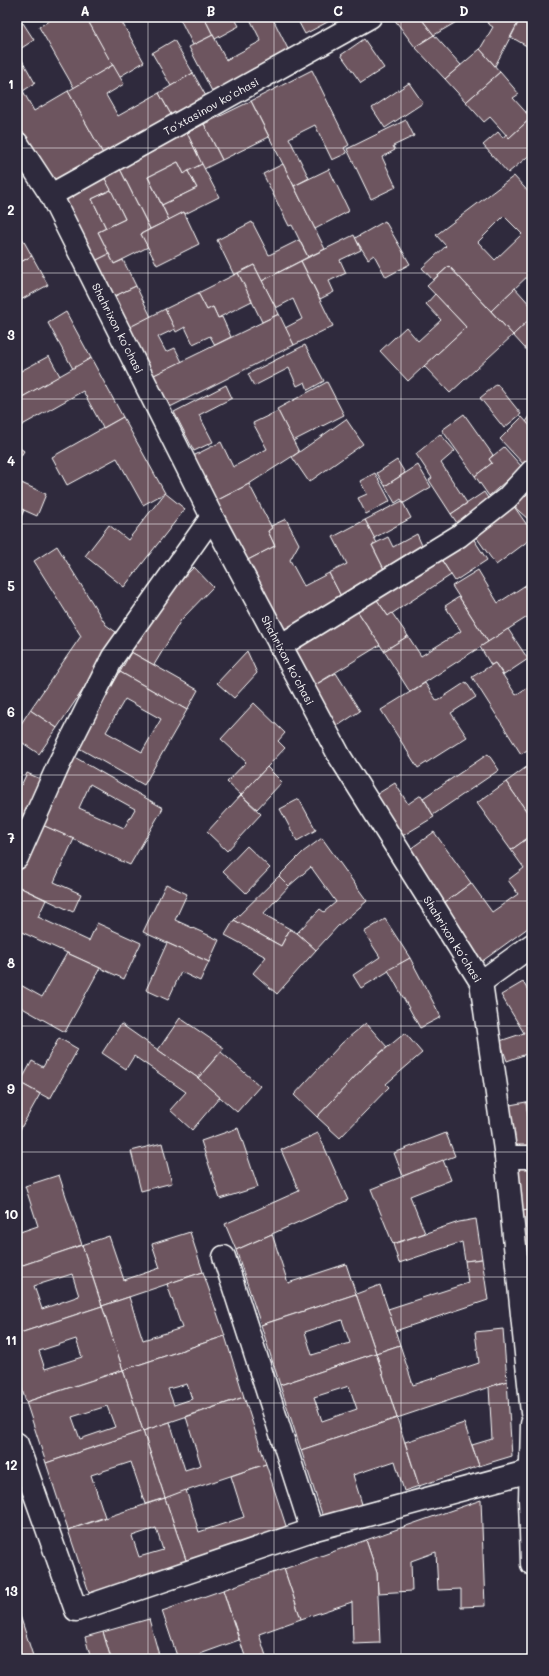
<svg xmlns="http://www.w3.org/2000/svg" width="549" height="1676" font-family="Mali,sans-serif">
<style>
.building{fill:#6d555f;stroke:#fff;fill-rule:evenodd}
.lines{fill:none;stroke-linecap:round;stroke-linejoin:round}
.minor-casing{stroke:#fff;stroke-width:25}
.minor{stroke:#2f2a3d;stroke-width:22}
.grid{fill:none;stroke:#fff;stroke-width:1;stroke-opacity:0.55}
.labels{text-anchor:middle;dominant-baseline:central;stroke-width:3;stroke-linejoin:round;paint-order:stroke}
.street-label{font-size:11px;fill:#fff;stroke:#2f2a3d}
.neatline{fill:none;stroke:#fff;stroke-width:1.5}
.grid-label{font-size:13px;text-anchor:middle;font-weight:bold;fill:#fff}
</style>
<rect width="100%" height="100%" fill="#2f2a3d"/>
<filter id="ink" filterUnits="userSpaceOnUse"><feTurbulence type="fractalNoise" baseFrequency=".025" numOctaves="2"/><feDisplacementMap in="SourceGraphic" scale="8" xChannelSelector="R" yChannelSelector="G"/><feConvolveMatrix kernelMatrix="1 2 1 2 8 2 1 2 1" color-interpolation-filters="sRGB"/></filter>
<g filter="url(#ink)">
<g class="building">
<path d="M55 17H86L113 65 74 88 39 27Z"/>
<path d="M86 17H119L144 62 119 77Z"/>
<path d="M179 17H204L213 35 193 45Z"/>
<path d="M204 17H234L239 26 215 39Z"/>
<path d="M249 17H272L291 55 214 95 189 47 213 35 226 60 261 41Z"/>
<path d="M296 17H337L305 34Z"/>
<path d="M397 17H420L434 35 415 47 394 19Z"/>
<path d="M420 17H465L434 35Z"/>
<path d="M490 17H521L495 66 480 49 493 27 487 23Z"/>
<path d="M521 17H532V49L511 37Z"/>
<path d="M23 23 34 40 17 51V27Z"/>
<path d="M434 35 461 65 445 79 415 47Z"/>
<path d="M364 39 384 68 361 83 341 55Z"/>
<path d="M174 40 193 73 171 86 152 53Z"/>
<path d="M480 49 500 72 466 102 445 79Z"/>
<path d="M18 53 35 83 23 91 34 111 68 91 104 155 48 187 17 132V54Z"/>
<path d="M113 65 124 84 106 95 118 116 159 93 173 118 105 157 68 91Z"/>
<path d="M312 70 349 145 344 148 347 153 332 160 315 125 289 138 309 178 294 186 251 101Z"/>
<path d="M500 72 519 94 513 98 531 118 509 138 490 117 484 122 466 102Z"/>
<path d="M193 73 207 98 173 118 159 93Z"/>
<path d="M409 83 423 103 385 128 372 108Z"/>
<path d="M251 101 269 137 222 160 204 124Z"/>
<path d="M532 107V153L508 173 483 145 498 132 503 138 506 134 509 138 531 118 526 112Z"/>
<path d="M406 120 414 136 393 146 395 150 382 157 396 187 371 199 347 149Z"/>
<path d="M204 124 222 160 204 169 187 133Z"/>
<path d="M187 133 202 164 184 174 178 162 148 177 169 220 150 229 119 167Z"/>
<path d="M178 162 184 174 188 171 197 188 162 205 148 177Z"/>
<path d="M202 164 219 197 185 214 184 212 169 220 162 205 197 188 188 171Z"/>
<path d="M283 164 325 249 308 257 292 225 289 226 263 174Z"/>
<path d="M119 167 150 229 141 234 148 247 114 264 98 232 125 219 103 175Z"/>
<path d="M329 169 349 211 315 229 294 186Z"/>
<path d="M103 175 111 190 92 199 106 228 98 232 109 254 93 262 60 196Z"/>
<path d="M514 176 532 196V272L491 311 449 266 433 280 422 268 446 246 436 235ZM504 216 522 234 495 260 478 242Z"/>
<path d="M111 190 125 219 106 228 92 199Z"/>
<path d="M184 212 199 244 157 265 141 234Z"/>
<path d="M385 221 410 264 386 277 374 255 368 259 355 238Z"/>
<path d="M252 222 269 255 299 240 308 257 262 281 254 265 234 275 217 240Z"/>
<path d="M17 229 32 256 17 264Z"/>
<path d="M354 235 361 250 340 260 346 273 329 281 334 292 320 299 301 261Z"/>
<path d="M109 254 114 264 123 260 136 286 111 298 93 262Z"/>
<path d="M32 256 48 285 17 302V264Z"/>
<path d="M301 261 333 326 294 345 285 328 302 319 293 299 276 308 262 281Z"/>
<path d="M254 265 279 314 262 322 238 273Z"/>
<path d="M449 266 513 335 450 393 424 366 466 327 427 286Z"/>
<path d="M238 273 252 301 218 318 213 307 207 310 198 293Z"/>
<path d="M136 286 151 317 126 329 111 298Z"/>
<path d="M515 288 532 307V317L513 335 491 311Z"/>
<path d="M198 293 207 310 213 307 218 318 222 317 231 337 215 345 210 336 193 344 185 327 176 332 165 309Z"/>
<path d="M435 294 466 327 408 381 380 351 406 327 418 341 441 320 426 304Z"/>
<path d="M165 309 175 329 158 337 166 352 175 348 182 362 150 377 126 329Z"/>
<path d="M66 312 91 358 73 369 48 323Z"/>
<path d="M279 314 294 345 166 409 150 377Z"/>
<path d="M532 317V356L513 335Z"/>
<path d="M305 345 324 381 308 390 305 382 297 386 289 368 254 386 248 374Z"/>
<path d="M49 356 60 376 17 400V373Z"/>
<path d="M91 358 123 417 103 428 83 391 17 428V400Z"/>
<path d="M327 382 344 415 293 441 277 409Z"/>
<path d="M497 384 521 414 504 428 480 398Z"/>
<path d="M226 385 232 398 199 415 213 442 194 451 174 412Z"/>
<path d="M278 411 299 452 249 484 214 502 191 457 221 442 233 467 267 449 253 423Z"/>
<path d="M532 413V428L526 422Z"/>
<path d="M464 414 493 455 489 459 492 463 475 476 442 430Z"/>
<path d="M123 417 165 493 143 505 117 458 67 485 52 457Z"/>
<path d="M522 417 532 428V461L526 467 500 439Z"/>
<path d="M346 419 363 444 309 482 292 457Z"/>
<path d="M440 434 455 451 441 463 467 503 451 514 429 480 432 478 416 454Z"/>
<path d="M17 446 24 451 17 462Z"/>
<path d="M504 447 522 467 489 496 475 476 492 463 489 459Z"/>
<path d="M397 460 405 473 385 486 377 473Z"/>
<path d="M418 465 431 487 404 503 401 499 395 503 385 486Z"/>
<path d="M375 473 390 501 366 514 358 498 367 494 360 481Z"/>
<path d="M532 479V517L529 520 511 504Z"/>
<path d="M17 481 46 494 37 516 17 507Z"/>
<path d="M249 484 272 528 268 531 275 546 244 562 214 502Z"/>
<path d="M484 492 492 504 459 526 451 514Z"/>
<path d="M165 493 185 509 124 587 85 556 109 525 128 540Z"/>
<path d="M402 501 411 518 374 538 365 520Z"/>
<path d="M513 505 532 532V538L496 565 474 534Z"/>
<path d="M17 507 24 510 17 526Z"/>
<path d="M286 519 299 544 290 560 304 586 329 573 343 600 283 636 244 562 275 546 268 531 272 528 271 526Z"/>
<path d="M365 520 377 543 372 545 386 573 343 600 329 573 347 564 333 537Z"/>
<path d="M417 534 424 550 386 573 372 545 388 537 393 547Z"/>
<path d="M471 535 487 560 455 581 439 556Z"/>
<path d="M57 546 106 625 120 635 57 728 30 710 81 636 34 561Z"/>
<path d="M439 556 451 575 388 616 375 597Z"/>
<path d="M194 567 213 587 181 620 154 665 131 652 161 601Z"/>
<path d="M478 570 498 603 532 581V614L488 642 452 586Z"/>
<path d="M375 597 388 616 392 613 408 636 384 651 356 609Z"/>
<path d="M459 597 488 642 410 692 384 651 408 636 421 656 461 631 445 606Z"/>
<path d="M356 609 380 645 310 688 289 650Z"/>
<path d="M508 629 528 659 504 675 495 663 491 665 480 647Z"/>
<path d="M247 651 257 673 234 698 217 683Z"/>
<path d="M131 652 198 690 187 710 120 672Z"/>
<path d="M495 663 516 695 532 684V747L521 754 472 677Z"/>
<path d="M120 672 187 710 144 785 77 747ZM125 699 161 719 142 752 106 732Z"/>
<path d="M336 673 360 711 333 729 310 688Z"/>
<path d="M466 682 476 697 451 713 467 737 418 768 381 710 425 683 437 701Z"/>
<path d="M254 703 285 733 278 741 285 748 241 795 227 782 246 762 221 739Z"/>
<path d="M30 710 57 728 39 754 17 739V730Z"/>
<path d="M488 754 499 770 433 815 423 798Z"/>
<path d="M71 755 163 808 130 865 40 824ZM90 784 135 809 124 828 79 808Z"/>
<path d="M532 763V819L506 782Z"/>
<path d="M267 767 282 782 257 809 241 795Z"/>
<path d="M27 773 45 781 26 821 17 816V794Z"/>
<path d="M506 782 532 819V835L511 850 477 803Z"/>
<path d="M395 783 408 804 421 795 434 817 399 838 374 796Z"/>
<path d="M241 795 261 814 227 851 207 832Z"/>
<path d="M299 799 316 830 297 841 280 809Z"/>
<path d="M17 816 26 821 17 840Z"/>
<path d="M40 824 74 839 54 882 81 894 73 912 17 886V874Z"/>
<path d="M434 832 471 883 440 906 403 854Z"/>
<path d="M532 835V925L481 962 440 906 471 883 492 912 518 894 508 880 524 868 511 850Z"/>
<path d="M322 838 367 901 338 926 316 950 297 933 320 909 324 912 336 902 311 867 289 886 279 876 303 852Z"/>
<path d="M247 846 270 868 246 893 223 871Z"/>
<path d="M279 876 289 886 263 914 290 929 281 946 234 920Z"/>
<path d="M166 884 187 894 175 920 219 940 209 962 143 932Z"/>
<path d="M17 886 46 900 38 917 89 941 97 923 141 943 124 979 17 930Z"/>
<path d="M385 919 410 958 361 988 353 975 380 957 364 932Z"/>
<path d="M234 920 281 946 290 929 297 933 316 950 277 994 253 973 266 957 225 935Z"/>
<path d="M167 943 209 962 200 981 181 972 168 1000 146 990Z"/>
<path d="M67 953 100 968 65 1032 17 1005V983L42 997Z"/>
<path d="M410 958 441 1017 420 1028 388 970Z"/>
<path d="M523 982 532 997V1058L531 1059 529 1053 507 1061 500 1041 524 1033 501 995Z"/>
<path d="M180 1018 224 1048 198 1078 158 1050Z"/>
<path d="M366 1023 387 1047 366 1065 317 1117 294 1095 342 1043Z"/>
<path d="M121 1024 198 1078 220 1097 192 1130 170 1110 186 1092 134 1056 126 1069 102 1053Z"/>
<path d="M405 1033 422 1053 386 1084 389 1087 340 1138 317 1117 366 1065Z"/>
<path d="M59 1038 78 1049 50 1099 20 1083 32 1061 43 1067Z"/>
<path d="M221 1052 260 1086 237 1112 198 1078Z"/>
<path d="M17 1081 40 1094 17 1135Z"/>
<path d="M532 1101V1124H529L526 1102Z"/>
<path d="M526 1102 529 1124H532V1151L516 1153 510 1105Z"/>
<path d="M238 1128 258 1187 220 1199 201 1141Z"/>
<path d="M318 1133 348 1200 236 1250 225 1224 299 1191 281 1150Z"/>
<path d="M446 1133 455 1156 403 1176 394 1153Z"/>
<path d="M162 1143 172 1183 141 1191 131 1151Z"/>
<path d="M443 1160 451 1180 410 1196 425 1233 393 1244 371 1189Z"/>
<path d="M532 1164V1210L519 1211 517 1165Z"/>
<path d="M59 1175 82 1245 17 1267V1233L38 1226 25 1186Z"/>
<path d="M532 1210V1273L522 1274 519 1211Z"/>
<path d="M476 1219 482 1259 465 1261 462 1242 399 1263 393 1244 459 1222Z"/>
<path d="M190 1232 203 1272 102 1306 82 1245 109 1236 124 1280 160 1268 152 1244Z"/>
<path d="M272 1234 288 1283 346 1264 356 1294 261 1325 236 1250Z"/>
<path d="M82 1245 102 1306 17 1334V1267ZM72 1274 79 1296 42 1309 34 1286Z"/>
<path d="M482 1259 488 1300 395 1331 388 1309 468 1283 465 1261Z"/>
<path d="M203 1272 225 1336 123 1370 102 1306 129 1297 143 1340 182 1328 167 1284Z"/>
<path d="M532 1273V1296L528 1274Z"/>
<path d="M380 1285 400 1345 376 1353 356 1294Z"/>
<path d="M356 1294 376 1353 280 1385 261 1325ZM342 1320 350 1343 312 1355 305 1332Z"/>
<path d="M102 1306 123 1370 26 1402 17 1374V1334ZM76 1339 82 1357 45 1369 39 1351Z"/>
<path d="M503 1329 507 1381 397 1418 376 1353 400 1345 413 1385 479 1363 475 1332Z"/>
<path d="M225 1336 244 1397 143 1431 123 1370ZM187 1384 192 1399 174 1405 168 1389Z"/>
<path d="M376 1353 397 1418 301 1450 280 1385ZM349 1386 357 1409 322 1421 314 1397Z"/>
<path d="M123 1370 143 1431 46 1463 26 1402ZM107 1406 115 1427 80 1439 72 1417Z"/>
<path d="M507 1381 512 1456 479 1466 472 1445 492 1439 489 1387Z"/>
<path d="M244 1397 266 1464 165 1498 143 1431 170 1422 185 1470 201 1465 186 1417Z"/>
<path d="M397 1418 419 1486 404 1491 395 1461 353 1475 362 1504 323 1517 301 1450Z"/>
<path d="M464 1423 479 1466 419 1486 405 1442Z"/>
<path d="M143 1431 165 1498 145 1504 131 1462 91 1475 105 1517 68 1530 46 1463Z"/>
<path d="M266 1464 287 1529 187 1563 165 1498 186 1490 199 1532 244 1517 231 1476Z"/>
<path d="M165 1498 187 1563 90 1595 68 1530ZM156 1528 163 1550 139 1557 132 1536Z"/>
<path d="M481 1500 485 1606 461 1607V1589L438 1590 436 1552 411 1561 412 1591 378 1593 377 1573 366 1540Z"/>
<path d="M366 1540 377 1573 380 1643 353 1644 352 1602 301 1619 284 1569Z"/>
<path d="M284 1569 301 1619 259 1634 267 1659H246L223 1590Z"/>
<path d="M223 1590 239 1640 200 1654 202 1659H178L162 1611Z"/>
<path d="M17 1606 34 1659H17Z"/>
<path d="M149 1619 159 1655 145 1659H111L103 1632Z"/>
<path d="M103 1632 111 1659H91L85 1637Z"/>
</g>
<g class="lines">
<defs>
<g id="minor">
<path d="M17 143 51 195 212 517 340 757 481 982 506 1157 532 1413"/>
<path d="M51 195 370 17"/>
<path d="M280 646 459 536 507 498 532 471"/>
<path d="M17 858 59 764 113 657 212 517"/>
<path d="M481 982 532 945"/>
<path d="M506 1157H532"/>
<path d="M224 1257 312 1530"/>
<path d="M532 1424 530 1500 532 1564"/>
<path d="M17 1444 76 1610 312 1530 530 1471"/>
</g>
</defs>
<use href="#minor" class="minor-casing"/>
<use href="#minor" class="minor"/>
</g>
</g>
<path class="grid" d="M148 17V1659M274 17V1659M401 17V1659M17 148H532M17 273H532M17 399H532M17 524H532M17 650H532M17 775H532M17 901H532M17 1026H532M17 1152H532M17 1277H532M17 1403H532M17 1528H532"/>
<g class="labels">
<g class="street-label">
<text transform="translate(211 106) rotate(-29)">Toʻxtasinov koʻchasi</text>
<text transform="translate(118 328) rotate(63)">Shahrixon koʻchasi</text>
<text transform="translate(288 660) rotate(62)">Shahrixon koʻchasi</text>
<text transform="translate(453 939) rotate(58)">Shahrixon koʻchasi</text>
</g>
</g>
<rect width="549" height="1676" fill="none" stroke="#2f2a3d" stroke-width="44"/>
<rect x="22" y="22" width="505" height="1632" class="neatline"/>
<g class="grid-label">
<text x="85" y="16">A</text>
<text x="211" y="16">B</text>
<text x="338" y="16">C</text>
<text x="464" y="16">D</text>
<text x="11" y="89">1</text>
<text x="11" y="215">2</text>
<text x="11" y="340">3</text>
<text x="11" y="466">4</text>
<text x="11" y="591">5</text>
<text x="11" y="717">6</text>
<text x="11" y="843">7</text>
<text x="11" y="968">8</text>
<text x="11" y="1094">9</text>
<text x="11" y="1219">10</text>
<text x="11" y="1345">11</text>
<text x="11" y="1470">12</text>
<text x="11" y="1596">13</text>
</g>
</svg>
